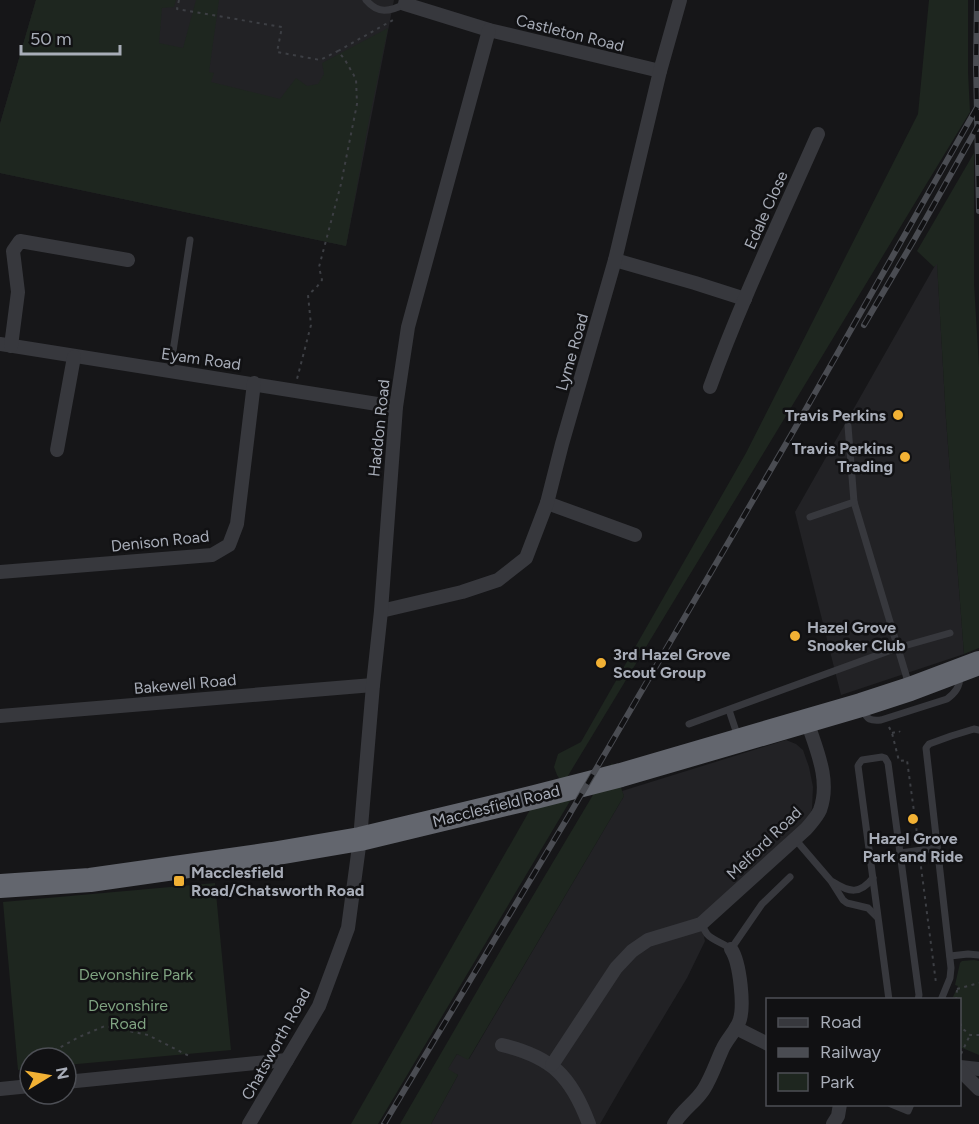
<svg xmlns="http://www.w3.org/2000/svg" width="979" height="1124" font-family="Figtree,sans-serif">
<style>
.built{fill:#222225}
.green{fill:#1e261f}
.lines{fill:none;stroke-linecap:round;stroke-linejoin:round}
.path{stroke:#3d3f44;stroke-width:2;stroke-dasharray:3 4.5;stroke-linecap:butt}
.lane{stroke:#37383d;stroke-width:7}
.street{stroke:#37383d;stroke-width:14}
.highway{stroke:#63666e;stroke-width:24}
.rail-casing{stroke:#4a4c52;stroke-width:6}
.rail{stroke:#111113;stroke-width:4;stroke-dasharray:11;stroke-linecap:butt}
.poi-dot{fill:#f2b134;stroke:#111113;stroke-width:2}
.labels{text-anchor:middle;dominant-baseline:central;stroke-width:5;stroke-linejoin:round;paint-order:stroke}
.street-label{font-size:16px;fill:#a8adb8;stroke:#111113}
.poi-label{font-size:16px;font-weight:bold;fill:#a8adb8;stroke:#111113;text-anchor:start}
.park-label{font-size:16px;fill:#7fa381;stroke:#111113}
</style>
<rect width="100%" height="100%" fill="#161618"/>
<g class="built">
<path d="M36 0H394L346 246 0 173V124Z"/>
<path d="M937 262 946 419 964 654 841 695 795 512Z"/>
<path d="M786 740 796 744 803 750 809 767 813 787 812 808 806 829 701 924 705 941 687 978 622 1086 600 1124H431L458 1075 447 1070 457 1054 469 1059 624 796 622 791Z"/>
</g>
<g class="green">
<path d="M36 0H176L174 7 162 8 159 43 183 48 196 0H219L209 72 214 73 211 82 280 99 296 78 307 86 318 84 324 74 322 63 388 28 368 125 346 246 0 173V124Z"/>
<path d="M929 0H968V72L970 112 563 784 557 775 554 767 558 754 581 742 746 453 918 114Z"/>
<path d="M974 153V284L979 367V648L964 654 946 419 937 264 934 267 917 251Z"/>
<path d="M612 763 624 796 468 1060 457 1054 448 1069 458 1075 431 1124H400L506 941Z"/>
<path d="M573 796 378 1124H351L531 808Z"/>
<path d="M215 883 231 1050 66 1065V1058H30V1069L18 1070 3 902Z"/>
<path d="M974 960 979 961V1055L960 1047V1000L952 999 958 986 955 985 960 963 962 961Z"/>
</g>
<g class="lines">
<g class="path">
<path d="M179 0 177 9 282 27 277 52 320 60 338 51 345 60 356 79 357 104 341 184 319 267 322 280 316 288 308 295 311 325 297 379"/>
<path d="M338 51 393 20"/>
<path d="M889 727 892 733 899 761 907 760 918 841"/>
<path d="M892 733 899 731 900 732"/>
<path d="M920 859 936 983H938"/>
<path d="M957 989 979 983"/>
<path d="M956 1000 957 990"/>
<path d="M960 1023 962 1028 970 1035H979"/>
<path d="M961 1054 970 1035"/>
<path d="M41 1058 79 1037 105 1026 148 1035 189 1056"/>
</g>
<g class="lane">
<path d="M366 0C378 14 389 12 405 4"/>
<path d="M170 371 190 240"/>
<path d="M848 426 854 502 909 685"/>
<path d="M810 517 854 502"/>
<path d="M729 710 738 737"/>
<path d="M863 710C867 720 871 721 881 720L947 699C955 693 960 687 960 676"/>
<path d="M689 724 897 648 950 633"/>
<path d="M795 839 831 881 843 900 847 903 868 908 877 917"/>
<path d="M900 853 937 848"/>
<path d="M833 882C850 893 860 894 873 878"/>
<path d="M701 924C703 927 705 931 707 934 713 941 724 943 731 949L762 904 790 877"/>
<path d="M950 956 968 954 979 955"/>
<path d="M889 1000 858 766 859 764 862 760 882 757 885 758 888 763 919 995 918 1000"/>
<path d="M941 1000 950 978 951 968 926 748 929 744 951 736 974 729 979 730"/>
<path d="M891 1104 908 1111 911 1104"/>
</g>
<g class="street">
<path d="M406 0 405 4 489 30 660 71"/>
<path d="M615 260 695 283 745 299"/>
<path d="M0 344C132 366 264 385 396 407"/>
<path d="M11 346 18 292 13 251 20 241 128 260"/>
<path d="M710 387C741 301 781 218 818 134"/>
<path d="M57 450 74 357"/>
<path d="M547 503 635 535"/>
<path d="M0 572 212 555 229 545 237 524 254 383"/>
<path d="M381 611 462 592 498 580 526 558 547 503 562 444 615 260 660 71 680 0"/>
<path d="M0 716 373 685"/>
<path d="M736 1028 768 1044"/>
<path d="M502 1045C552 1057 571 1076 589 1124"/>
<path d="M552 1065 616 968 632 951 648 940 701 924 806 829C811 823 817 817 820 810 831 780 816 749 807 721"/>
<path d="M960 1067 979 1069"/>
<path d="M960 1070 979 1089"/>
<path d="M66 1082 287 1060"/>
<path d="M0 1089 30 1086"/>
<path d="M249 1124 319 1006 348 928 360 839 373 685 381 611 396 407 408 327 489 30"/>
<path d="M674 1124C683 1109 696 1102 704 1089 712 1076 716 1063 722 1050 726 1040 735 1032 739 1022 745 1008 740 962 731 949"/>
<path d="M833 1124 838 1116 840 1104"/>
</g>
<path class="highway" d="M0 886 90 880 272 854 360 839 535 797 621 775 861 705 910 689 979 663"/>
<defs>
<g id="rail">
<path d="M977 0 976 65 979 211"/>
<path d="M864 325 914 240 979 124"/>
<path d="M384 1124 568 817 794 430 979 104"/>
</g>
</defs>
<use href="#rail" class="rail-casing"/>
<use href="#rail" class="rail"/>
</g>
<g class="poi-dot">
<circle cx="898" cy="415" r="6"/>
<circle cx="905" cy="457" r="6"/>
<circle cx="795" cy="636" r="6"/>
<circle cx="601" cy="663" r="6"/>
<circle cx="913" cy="819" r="6"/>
<rect x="173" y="875" width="12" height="12" rx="3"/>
</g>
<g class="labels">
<g class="street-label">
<text transform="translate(570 33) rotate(14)">Castleton Road</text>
<text transform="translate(766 210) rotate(-66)">Edale Close</text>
<text transform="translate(572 352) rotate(-74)">Lyme Road</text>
<text transform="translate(201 359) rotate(8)">Eyam Road</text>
<text transform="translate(379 428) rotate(-84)">Haddon Road</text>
<text transform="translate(160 541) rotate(-6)">Denison Road</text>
<text transform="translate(185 684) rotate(-5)">Bakewell Road</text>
<text transform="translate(496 806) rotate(-14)">Macclesfield Road</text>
<text transform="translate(764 843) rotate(-44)">Melford Road</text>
<text transform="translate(276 1044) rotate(-61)">Chatsworth Road</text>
</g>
<g class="poi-label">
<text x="886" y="415" text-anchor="end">Travis Perkins</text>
<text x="893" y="448" text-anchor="end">Travis Perkins<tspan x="893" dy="18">Trading</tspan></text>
<text x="807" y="627">Hazel Grove<tspan x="807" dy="18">Snooker Club</tspan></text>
<text x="613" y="654">3rd Hazel Grove<tspan x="613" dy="18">Scout Group</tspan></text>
<text x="913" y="838" text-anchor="middle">Hazel Grove<tspan x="913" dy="18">Park and Ride</tspan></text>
<text x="191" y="872">Macclesfield<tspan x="191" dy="18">Road/Chatsworth Road</tspan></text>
</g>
<g class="park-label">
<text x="136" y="974">Devonshire Park</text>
<text x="128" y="1005">Devonshire<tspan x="128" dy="18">Road</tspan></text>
</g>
</g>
<rect x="766" y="998" width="195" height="108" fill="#111113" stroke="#4d4f55" stroke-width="1.5"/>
<rect x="778" y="1018" width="30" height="9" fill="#37383d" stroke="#4d4f55" stroke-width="1.5"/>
<text x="820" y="1028" font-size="18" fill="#a8adb8">Road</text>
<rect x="778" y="1048" width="30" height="9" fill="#4a4c52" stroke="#4d4f55" stroke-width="1.5"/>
<text x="820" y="1058" font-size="18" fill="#a8adb8">Railway</text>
<rect x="778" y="1073" width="30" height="18" fill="#1e261f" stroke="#4d4f55" stroke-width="1.5"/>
<text x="820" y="1088" font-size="18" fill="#a8adb8">Park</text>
<g transform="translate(48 1076) rotate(79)"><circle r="28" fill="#111113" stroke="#4d4f55" stroke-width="1.5"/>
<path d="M0-4.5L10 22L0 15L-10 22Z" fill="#f2b134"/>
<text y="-9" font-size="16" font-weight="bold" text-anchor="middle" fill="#a8adb8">N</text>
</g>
<path d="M21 45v9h99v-9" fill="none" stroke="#a8adb8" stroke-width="3"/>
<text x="30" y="45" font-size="18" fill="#a8adb8" stroke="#111113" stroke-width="4.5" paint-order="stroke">50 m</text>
</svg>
